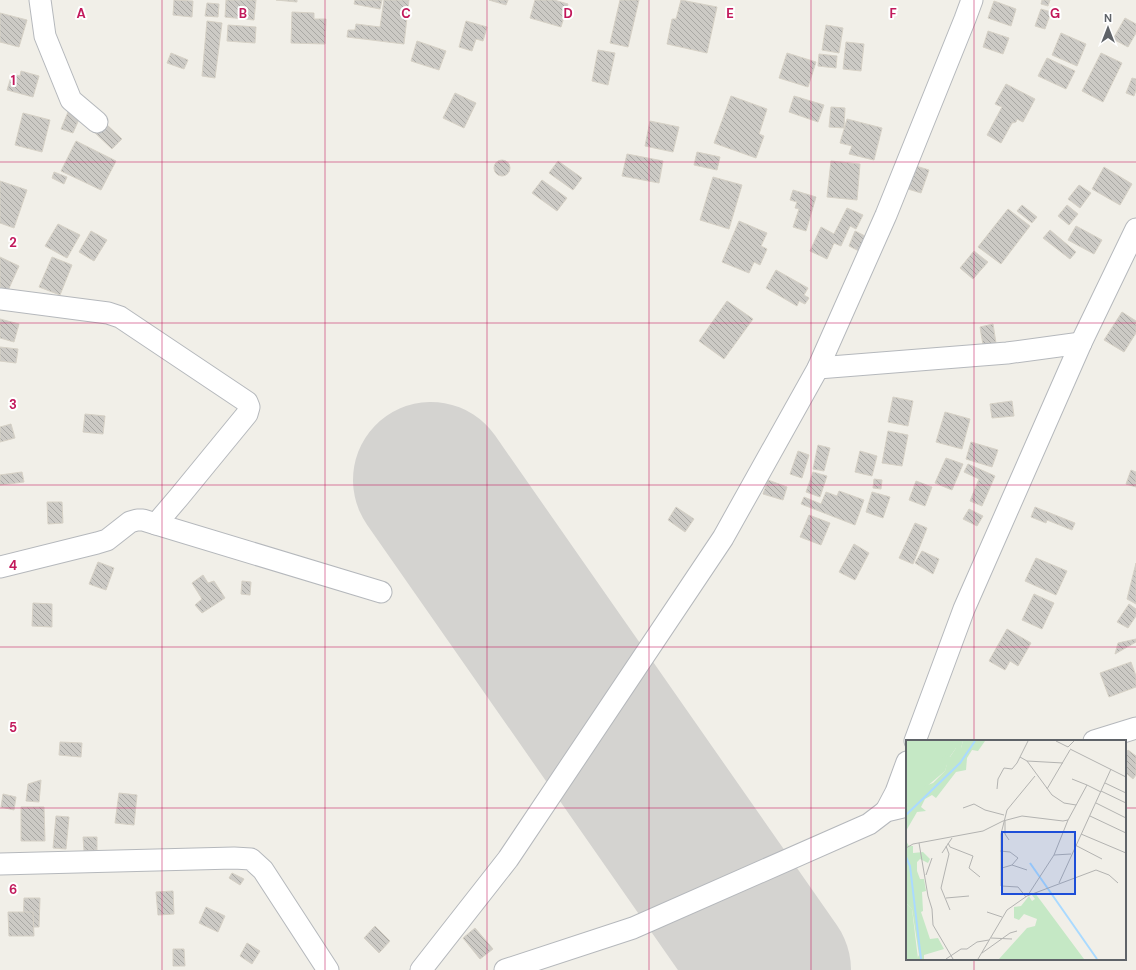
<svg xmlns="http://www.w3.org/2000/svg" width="1136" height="970" font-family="'DM Sans',sans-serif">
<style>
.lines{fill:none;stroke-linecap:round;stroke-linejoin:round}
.runway{stroke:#d4d3d0;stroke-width:156}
.building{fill:url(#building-back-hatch);stroke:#d6d1c6}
.street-casing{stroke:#b5b8bc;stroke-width:23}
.street{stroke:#fff;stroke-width:21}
.grid{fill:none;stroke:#c2185b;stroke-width:1;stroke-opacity:0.55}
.inset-river{fill:none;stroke:#aadaff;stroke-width:2}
.inset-road{fill:none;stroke:#b3b3b1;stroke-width:1}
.view{fill:#1d4ed8;fill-opacity:0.15;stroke:#1d4ed8;stroke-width:2}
.inset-edge{fill:none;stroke:#5f6368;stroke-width:2}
.grid-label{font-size:13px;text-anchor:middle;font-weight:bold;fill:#c2185b;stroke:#fff;stroke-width:4;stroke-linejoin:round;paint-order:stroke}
</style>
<defs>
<pattern id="building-back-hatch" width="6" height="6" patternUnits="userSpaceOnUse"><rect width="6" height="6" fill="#cccac5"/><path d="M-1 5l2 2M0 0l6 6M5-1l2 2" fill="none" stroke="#a9a8a4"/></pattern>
</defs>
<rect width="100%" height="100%" fill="#f1efe8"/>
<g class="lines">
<path class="runway" d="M431 480 773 970"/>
</g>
<g class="building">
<path d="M174 0 193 1 192 17 173 15Z"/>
<path d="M226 0H256L254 20 225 17Z"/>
<path d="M276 0H297V2Z"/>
<path d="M355 0H382L380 9 354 4Z"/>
<path d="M384 0H409L404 44 347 37 348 30H355L356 24 380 27Z"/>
<path d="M489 0H508L506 5Z"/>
<path d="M535 0H554L568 4 561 27 530 18Z"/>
<path d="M620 0H639L628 47 610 43Z"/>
<path d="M681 0 717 7 707 53 667 44 672 19H676Z"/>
<path d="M1042 0H1050L1048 6 1041 4Z"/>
<path d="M994 1 1016 9 1011 26 988 18Z"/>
<path d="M207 3 219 4 218 17 205 16Z"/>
<path d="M1041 9 1051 12 1045 29 1035 26Z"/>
<path d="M292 12 314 13V19H326L325 44 291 43Z"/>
<path d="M0 13 27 20 19 47 0 42Z"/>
<path d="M1125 18 1136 24V33L1128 47 1113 39Z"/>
<path d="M207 21 222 23 215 78 202 76Z"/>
<path d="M466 21 487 27 483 41 476 39 472 51 459 47Z"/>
<path d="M228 25 256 27 255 43 227 41Z"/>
<path d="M826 25 843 28 839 53 822 50Z"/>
<path d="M988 31 1009 38 1003 54 983 47Z"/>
<path d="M1061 33 1086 44 1077 66 1052 55Z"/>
<path d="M417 41 446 51 439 70 411 61Z"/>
<path d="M846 42 864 44 861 71 843 69Z"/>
<path d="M598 50 615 53 608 85 592 81Z"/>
<path d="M171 53 188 60 184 69 167 63Z"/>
<path d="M787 53 816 62 808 87 779 78Z"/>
<path d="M1101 53 1122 63 1103 102 1082 91Z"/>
<path d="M819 54 837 56 836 68 818 66Z"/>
<path d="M1047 58 1075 71 1066 89 1038 76Z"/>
<path d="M21 71 39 76 33 97 7 90 12 74 20 76Z"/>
<path d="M1132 78 1136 79V90L1134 96 1126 93Z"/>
<path d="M1006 84 1035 99 1023 122 1017 119 1016 122 1012 123 1001 143 987 135 1002 107 995 104Z"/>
<path d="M455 93 476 103 464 128 443 118Z"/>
<path d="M731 96 767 109 759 134 764 136 756 158 714 143Z"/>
<path d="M794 96 824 105 818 122 789 112Z"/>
<path d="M831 107 845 108 844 128 829 127Z"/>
<path d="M68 112 80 117 73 133 61 129Z"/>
<path d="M23 113 50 120 42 152 15 145Z"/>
<path d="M847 119 882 128 874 160 849 154 852 146 840 143Z"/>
<path d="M650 121 679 127 673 152 645 146Z"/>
<path d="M104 122 122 139 112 149 94 132Z"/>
<path d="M76 141 116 161 101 190 61 171Z"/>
<path d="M697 152 720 157 717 170 694 165Z"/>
<path d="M627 154 663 161 659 183 622 176Z"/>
<circle cx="502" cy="168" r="8"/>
<path d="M558 161 582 178 573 190 549 173Z"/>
<path d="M831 161 860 164 857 200 827 197Z"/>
<path d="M916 166 929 170 921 193 908 189Z"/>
<path d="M1104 167 1132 184 1120 205 1092 189Z"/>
<path d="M54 172 67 177 64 184 52 178Z"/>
<path d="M713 177 742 185 729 229 700 220Z"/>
<path d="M542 180 567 198 557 211 532 193Z"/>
<path d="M0 181 27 190 14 228 0 223Z"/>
<path d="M1079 185 1091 193 1080 208 1068 199Z"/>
<path d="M793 190 816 197 806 231 793 227 799 209 795 208 797 202 790 200Z"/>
<path d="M1022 205 1037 217 1032 223 1017 211Z"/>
<path d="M1067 205 1078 214 1069 225 1058 216Z"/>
<path d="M847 208 863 215 856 229 850 226 841 246 834 243 827 259 810 251 821 227 834 234Z"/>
<path d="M1008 209 1030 226 1001 264 978 247Z"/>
<path d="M739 221 767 233 761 246 767 249 760 265 754 262 749 273 722 262Z"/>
<path d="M58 224 80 235 67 258 45 246Z"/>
<path d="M1076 226 1102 240 1094 254 1068 240Z"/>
<path d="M1050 230 1076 252 1070 259 1043 238Z"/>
<path d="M91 231 107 240 94 261 79 252Z"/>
<path d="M855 231 865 236 859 251 849 246Z"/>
<path d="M974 251 988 262 973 279 960 268Z"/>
<path d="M0 257 19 266 6 295 0 292Z"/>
<path d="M52 257 72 265 60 295 39 287Z"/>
<path d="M776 270 808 288 804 295 809 298 805 304 799 301 797 306 766 288Z"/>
<path d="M727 301 753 319 724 359 699 341Z"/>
<path d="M1122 312 1136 321V333L1124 352 1104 340Z"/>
<path d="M0 319 19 324 14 342 0 338Z"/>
<path d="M993 324 996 343 983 345 980 327Z"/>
<path d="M0 347 18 349 16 363 0 361Z"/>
<path d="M893 397 913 401 908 426 888 422Z"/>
<path d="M1012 401 1014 416 992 418 990 404Z"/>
<path d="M945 412 970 419 962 449 936 442Z"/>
<path d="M85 414 105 416 103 434 83 432Z"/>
<path d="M11 424 15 438 0 442V427Z"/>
<path d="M888 431 908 435 902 466 882 463Z"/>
<path d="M971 442 998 450 992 467 966 459Z"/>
<path d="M818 445 830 448 824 471 813 469Z"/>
<path d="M798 451 809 455 802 478 790 474Z"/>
<path d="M860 451 877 456 872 476 855 472Z"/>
<path d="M946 458 963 464 952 490 935 483Z"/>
<path d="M968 464 995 476 982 506 970 501 979 479 964 472Z"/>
<path d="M1131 470 1136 472V487L1126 484Z"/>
<path d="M22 472 24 482 0 485V475Z"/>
<path d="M813 472 827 476 820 497 806 492Z"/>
<path d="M874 479 882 480 881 489 873 488Z"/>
<path d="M768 480 787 487 783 500 763 494Z"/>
<path d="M916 481 932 487 925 506 909 500Z"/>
<path d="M839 491 864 500 855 525 801 504 804 497 821 504 826 492 837 496Z"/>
<path d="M872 492 890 497 883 518 866 512Z"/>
<path d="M47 502H62L63 523 48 524Z"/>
<path d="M676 507 694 519 685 532 668 520Z"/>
<path d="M1035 507 1075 523 1072 530 1047 520 1046 523 1031 517Z"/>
<path d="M969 509 983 516 977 526 963 519Z"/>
<path d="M809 515 830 523 821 545 800 537Z"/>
<path d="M915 523 927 528 913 564 899 558Z"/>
<path d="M854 544 869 553 855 580 839 572Z"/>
<path d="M922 551 939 559 933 574 915 563Z"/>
<path d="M1036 558 1067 571 1056 595 1025 581Z"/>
<path d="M98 562 114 568 106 590 89 584Z"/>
<path d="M1136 563V604L1127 599Z"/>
<path d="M203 575 208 583 214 581 225 598 202 613 195 605 202 599 192 583Z"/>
<path d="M242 581 251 582 250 595 241 594Z"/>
<path d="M1034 594 1054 603 1042 629 1022 620Z"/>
<path d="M33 603 52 604V627L32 626Z"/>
<path d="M1129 604 1136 609V616L1128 628 1117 622Z"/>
<path d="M1007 629 1031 643 1018 666 1010 661 1005 670 989 661Z"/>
<path d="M1136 639V642L1115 654 1118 643Z"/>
<path d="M1131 662 1136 676V687L1109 697 1100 673Z"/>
<path d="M60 742 82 743 81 757 59 755Z"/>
<path d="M1128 750 1136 756V775L1133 779 1125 772V753Z"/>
<path d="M41 780 39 802 26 801 28 784Z"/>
<path d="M119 793 137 795 134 825 115 823Z"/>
<path d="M3 794 16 797 14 810 1 807Z"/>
<path d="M21 807H44L45 841H21Z"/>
<path d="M56 816 69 817 66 849 53 848Z"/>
<path d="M83 837H97V850L84 851Z"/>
<path d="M232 873 244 879 240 885 229 878Z"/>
<path d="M173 891 174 914 158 915 156 892Z"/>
<path d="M24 898H40L39 927H23Z"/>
<path d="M206 907 225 916 218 932 199 923Z"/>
<path d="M8 912H33L34 936H9Z"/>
<path d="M375 926 390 941 379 953 364 938Z"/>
<path d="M475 928 493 949 480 959 463 938Z"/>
<path d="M247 943 260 951 252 964 240 956Z"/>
<path d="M173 949H184L185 966H173Z"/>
</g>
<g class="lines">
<defs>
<g id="street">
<path d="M40 0 45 36 71 100 97 122"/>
<path d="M0 299 108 313 120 317 247 402 249 407 247 414 179 497 156 524"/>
<path d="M818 368 1007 353 1081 343"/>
<path d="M0 567 97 543 107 540 130 522 137 520H143L156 524 381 592"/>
<path d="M915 741 964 609 1081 343 1136 229"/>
<path d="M1094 741 1136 728"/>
<path d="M886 811 896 792 907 762"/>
<path d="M0 864 234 858 251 859 263 870 328 970"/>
<path d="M421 970 508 859 723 538 818 368 886 215 965 19 972 0"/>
<path d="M505 970 633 928 869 824 886 811 907 806"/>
</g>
</defs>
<use href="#street" class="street-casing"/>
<use href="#street" class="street"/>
</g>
<path class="grid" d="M162 0V970M325 0V970M487 0V970M649 0V970M811 0V970M974 0V741M0 162H1136M0 323H1136M0 485H1136M0 647H1136M0 808H907M1125 808H1136M974 959V970"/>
<g transform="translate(906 740)">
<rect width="220" height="220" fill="#f1efe8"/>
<path d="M0 1H57L55 8H50L43 18 39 31 0 64ZM129 153 178 219H93L121 188 129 186 131 179 118 174 113 180 108 178V167L115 166 123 156 126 161 129 159 126 155ZM0 163 6 169 12 219H0Z" fill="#c5e8c5"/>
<path d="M57 1H79L72 11 66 10 61 18 60 30 50 32 30 58 26 55 19 59 15 67 20 71 11 72 0 91V64L16 47 27 43 39 31 41 24 36 17 37 15 44 17 50 8H55ZM0 101 3 106H7V113L17 112 24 119 22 123 14 119 11 122V131L14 139H18L20 151 16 152 17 171 15 172 24 199 32 198 38 209 18 215V219H11L13 215 6 169 0 163Z" fill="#c5e8c5"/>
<path class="inset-river" d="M0 75 54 23 69 1M0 117 4 126 15 219M124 123 191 219"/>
<path class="inset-road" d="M150 1 162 7 168 1M164 9 220 37M114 17 121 21 146 55 158 63 170 65M121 21 157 23M166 39 181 45M199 43 220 53M91 49 92 39 98 28 106 29 111 23 122 1M141 49 164 10M195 51 220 63M190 63 220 78M57 68 68 64 79 70 98 75M184 76 220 93M99 80V94L103 100M175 94 220 113M13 103 22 156 26 169 27 185 47 219M42 103 44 107 67 116 63 128 74 137M169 105 196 119M40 106 43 114 35 148 44 170M0 108 7 104 77 91 97 81 116 76 157 81 162 80M94 111 104 112 112 118 106 125M36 113 46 98M148 115 165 114M96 128 106 125 121 130M20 135 26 118M153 143 205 29M122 155 148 115 162 80 181 45 195 52M120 157 112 147 95 146V94L101 70 129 36M40 158 63 156M81 172 96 177M85 198 106 199M76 213 104 193 111 191M40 219 55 209H61L71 202 83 200M72 219 101 170 121 156 190 130 203 135 212 143"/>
<path class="view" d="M96 92H169V154H96Z"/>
<rect width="220" height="220" class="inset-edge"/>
</g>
<g class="grid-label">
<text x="81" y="18">A</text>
<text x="243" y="18">B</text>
<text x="406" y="18">C</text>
<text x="568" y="18">D</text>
<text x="730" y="18">E</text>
<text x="893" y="18">F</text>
<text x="1055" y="18">G</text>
<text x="13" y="85">1</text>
<text x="13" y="247">2</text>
<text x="13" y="409">3</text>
<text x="13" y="570">4</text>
<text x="13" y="732">5</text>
<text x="13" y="894">6</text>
</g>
<g transform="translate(1108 28)" stroke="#ffffff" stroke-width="3" paint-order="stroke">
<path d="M0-3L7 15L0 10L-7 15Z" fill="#5f6368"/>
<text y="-6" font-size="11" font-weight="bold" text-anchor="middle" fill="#5f6368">N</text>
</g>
</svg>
